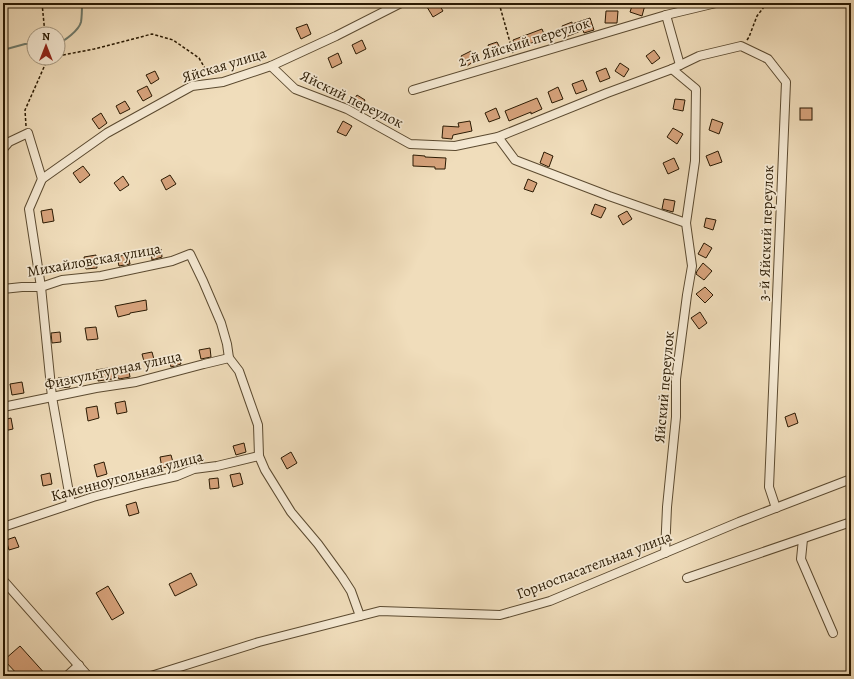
<svg xmlns="http://www.w3.org/2000/svg" width="854" height="679" font-family="Alegreya,serif">
<style>
.lines{fill:none;stroke-linecap:round;stroke-linejoin:round}
.stream{stroke:#6d7a6c;stroke-width:2}
.building{fill:#d7a37c;stroke:#291902}
.minor-casing{stroke:#5b4a30;stroke-width:10}
.path{stroke:#291902;stroke-width:1.5;stroke-dasharray:3 2;stroke-linecap:butt}
.minor{stroke:#f5e9d3;stroke-width:8}
.labels{text-anchor:middle;dominant-baseline:central;stroke-width:3.5;stroke-linejoin:round;paint-order:stroke}
.street-label{font-size:15px;fill:#291902;stroke:#f5e9d3}
</style>
<rect width="100%" height="100%" fill="#f0ddbb"/>
<filter id="stains"><feTurbulence type="fractalNoise" baseFrequency=".005" numOctaves="4"/><feColorMatrix values="0 0 0 0 .2 0 0 0 0 .09 0 0 0 0 .02 0 0 0 .5 -.17"/></filter>
<radialGradient id="worn" r=".72"><stop offset=".6" stop-color="#630" stop-opacity="0"/><stop offset="1" stop-color="#630" stop-opacity=".3"/></radialGradient>
<g class="lines">
<g class="stream">
<path d="M58 43C65 41 79 30 81 22 82 16 82 9 82 3"/>
<path d="M3 50 25 44H34"/>
</g>
</g>
<g class="building">
<path d="M433 3H438L443 11 433 17 427 7Z"/>
<path d="M633 3H640L645 5 642 16 630 12Z"/>
<path d="M606 11H618L617 23H605Z"/>
<path d="M590 18 594 30 584 33 583 30 566 37 562 26 572 22V24Z"/>
<path d="M307 24 311 34 301 39 296 28Z"/>
<path d="M542 29 546 39 535 44 534 42 516 49 513 40Z"/>
<path d="M362 40 366 49 356 54 352 45Z"/>
<path d="M497 42 502 52 492 56 488 45Z"/>
<path d="M654 50 660 58 652 64 646 56Z"/>
<path d="M471 51 476 60 467 66 461 56Z"/>
<path d="M338 53 342 63 332 68 328 58Z"/>
<path d="M620 63 629 69 624 77 615 71Z"/>
<path d="M606 68 610 78 600 82 596 72Z"/>
<path d="M155 71 159 79 151 84 146 75Z"/>
<path d="M583 80 587 90 576 94 572 84Z"/>
<path d="M147 86 152 96 143 101 137 91Z"/>
<path d="M558 87 563 99 552 103 548 92Z"/>
<path d="M357 95 365 100 360 109 351 104Z"/>
<path d="M537 98 542 109 531 114V112L509 121 505 111Z"/>
<path d="M675 99 685 100 683 111 673 109Z"/>
<path d="M125 101 130 109 120 114 116 106Z"/>
<path d="M496 108 500 118 489 122 485 113Z"/>
<rect x="800" y="108" width="12" height="12"/>
<path d="M101 113 107 123 99 129 92 119Z"/>
<path d="M712 119 723 123 719 134 709 130Z"/>
<path d="M343 121 352 126 346 136 337 132Z"/>
<path d="M470 121 472 131 453 135 452 139 442 138 443 126 459 127 458 123Z"/>
<path d="M673 128 683 134 677 144 667 137Z"/>
<path d="M718 151 722 162 710 166 706 156Z"/>
<path d="M544 152 553 156 549 167 540 163Z"/>
<path d="M413 155 425 156V157L446 158 445 169H435V167L413 166Z"/>
<path d="M674 158 679 169 668 174 663 163Z"/>
<path d="M83 166 90 175 80 183 73 173Z"/>
<path d="M170 175 176 184 166 190 161 180Z"/>
<path d="M123 176 129 185 120 191 114 183Z"/>
<path d="M528 179 537 183 533 192 524 189Z"/>
<path d="M664 199 675 201 673 212 662 209Z"/>
<path d="M595 204 606 208 601 218 591 214Z"/>
<path d="M52 209 54 221 43 223 41 211Z"/>
<path d="M627 211 632 219 623 225 618 216Z"/>
<path d="M706 218 716 220 713 230 704 227Z"/>
<path d="M704 243 712 248 706 258 698 254Z"/>
<path d="M161 249 162 257 152 260 151 251Z"/>
<path d="M128 254 130 264 119 266 117 257Z"/>
<path d="M96 255 97 268 86 269 84 257Z"/>
<path d="M703 263 712 271 704 280 696 274 697 271Z"/>
<path d="M705 287 713 295 705 303 696 294Z"/>
<path d="M146 300 147 310 130 313V314L118 317 115 306Z"/>
<path d="M700 312 707 323 699 329 691 318Z"/>
<path d="M96 327 98 339 87 340 85 328Z"/>
<path d="M60 332 61 342 52 343 51 333Z"/>
<path d="M210 348 211 357 201 359 199 350Z"/>
<path d="M152 352 155 363 145 365 142 354Z"/>
<path d="M178 355 181 364 171 367 169 357Z"/>
<path d="M128 366 130 377 119 379V378L98 381 96 370 108 368V370Z"/>
<path d="M69 377 70 387 59 388 58 378Z"/>
<path d="M22 382 24 393 12 395 10 384Z"/>
<path d="M125 401 127 412 117 414 115 403Z"/>
<path d="M97 406 99 418 88 421 86 408Z"/>
<path d="M795 413 798 423 788 427 785 417Z"/>
<path d="M11 418 13 429 4 431 3 420Z"/>
<path d="M244 443 246 452 236 455 233 446Z"/>
<path d="M291 452 297 463 287 469 281 458Z"/>
<path d="M171 455 174 466 162 468 160 457Z"/>
<path d="M104 462 107 474 97 477 94 465Z"/>
<path d="M50 473 52 484 43 486 41 475Z"/>
<path d="M240 473 243 484 233 487 230 475Z"/>
<path d="M218 478 219 488 210 489 209 479Z"/>
<path d="M136 502 139 513 129 516 126 505Z"/>
<path d="M15 537 19 547 9 550 6 540Z"/>
<path d="M191 573 197 585 175 596 169 584Z"/>
<path d="M108 586 124 613 112 620 96 593Z"/>
<path d="M20 646 47 676H19L4 660Z"/>
</g>
<g class="lines">
<defs>
<g id="minor">
<path d="M666 15 716 3"/>
<path d="M271 66 295 89 347 109 410 144 455 146 498 137 607 93 672 69 699 56 741 46 768 59 786 82 769 487 776 508"/>
<path d="M672 69 696 89 695 161 686 223"/>
<path d="M413 90 666 15 680 65"/>
<path d="M498 137 515 160 609 196 686 223 692 266 687 295 676 379V417L667 507 665 553"/>
<path d="M3 149 9 142 28 133 42 179 29 209 41 287 52 397 71 504"/>
<path d="M42 179 107 133 192 86 223 82 271 66 336 36 401 3"/>
<path d="M3 289 22 287H41L62 280 101 276 172 261 190 254 203 281 221 323 227 344 229 358 239 371 258 425 259 456 265 470 291 512 318 544 342 577 351 591 360 616"/>
<path d="M3 407 96 388 136 382 204 364 229 358"/>
<path d="M3 527 93 497 146 483 177 476 194 469 217 466 259 456"/>
<path d="M803 539 801 559 833 633"/>
<path d="M687 578 851 522"/>
<path d="M3 580 88 676"/>
<path d="M3 674 6 676"/>
<path d="M67 676 79 665"/>
<path d="M151 676 259 642 380 611 500 615 550 601 739 522 851 479"/>
</g>
</defs>
<use href="#minor" class="minor-casing"/>
<g class="path">
<path d="M42 3 45 34"/>
<path d="M499 3 513 53"/>
<path d="M747 40 749 37 757 16 767 3"/>
<path d="M58 56 94 49 152 34 173 40 199 58 209 75"/>
<path d="M26 126 25 110 48 58"/>
</g>
<use href="#minor" class="minor"/>
</g>
<g class="labels">
<g class="street-label">
<text transform="translate(524 42) rotate(-17)">2-й Яйский переулок</text>
<text transform="translate(224 65) rotate(-17)">Яйская улица</text>
<text transform="translate(352 99) rotate(26)">Яйский переулок</text>
<text transform="translate(766 233) rotate(-88)">3-й Яйский переулок</text>
<text transform="translate(94 260) rotate(-10)">Михайловская улица</text>
<text transform="translate(113 370) rotate(-12)">Физкультурная улица</text>
<text transform="translate(664 387) rotate(-85)">Яйский переулок</text>
<text transform="translate(127 476) rotate(-15)">Каменноугольная улица</text>
<text transform="translate(594 565) rotate(-21)">Горноспасательная улица</text>
</g>
</g>
<rect width="854" height="679" fill="none" stroke="#f0ddbb" stroke-width="16"/>
<rect x="4" y="4" width="846" height="671" fill="none" stroke="#291902" stroke-width="2"/>
<rect x="8" y="8" width="838" height="663" fill="none" stroke="#291902"/>
<g transform="translate(46 46)"><circle r="19" fill="#f5e9d3" stroke="#a3967f"/>
<path d="M0-3L7 15L0 10L-7 15Z" fill="#8f2418"/>
<text y="-6" font-size="11" font-weight="bold" text-anchor="middle" fill="#291902">N</text>
</g>
<rect width="100%" height="100%" filter="url(#stains)"/>
<rect width="100%" height="100%" fill="url(#worn)"/>
</svg>
